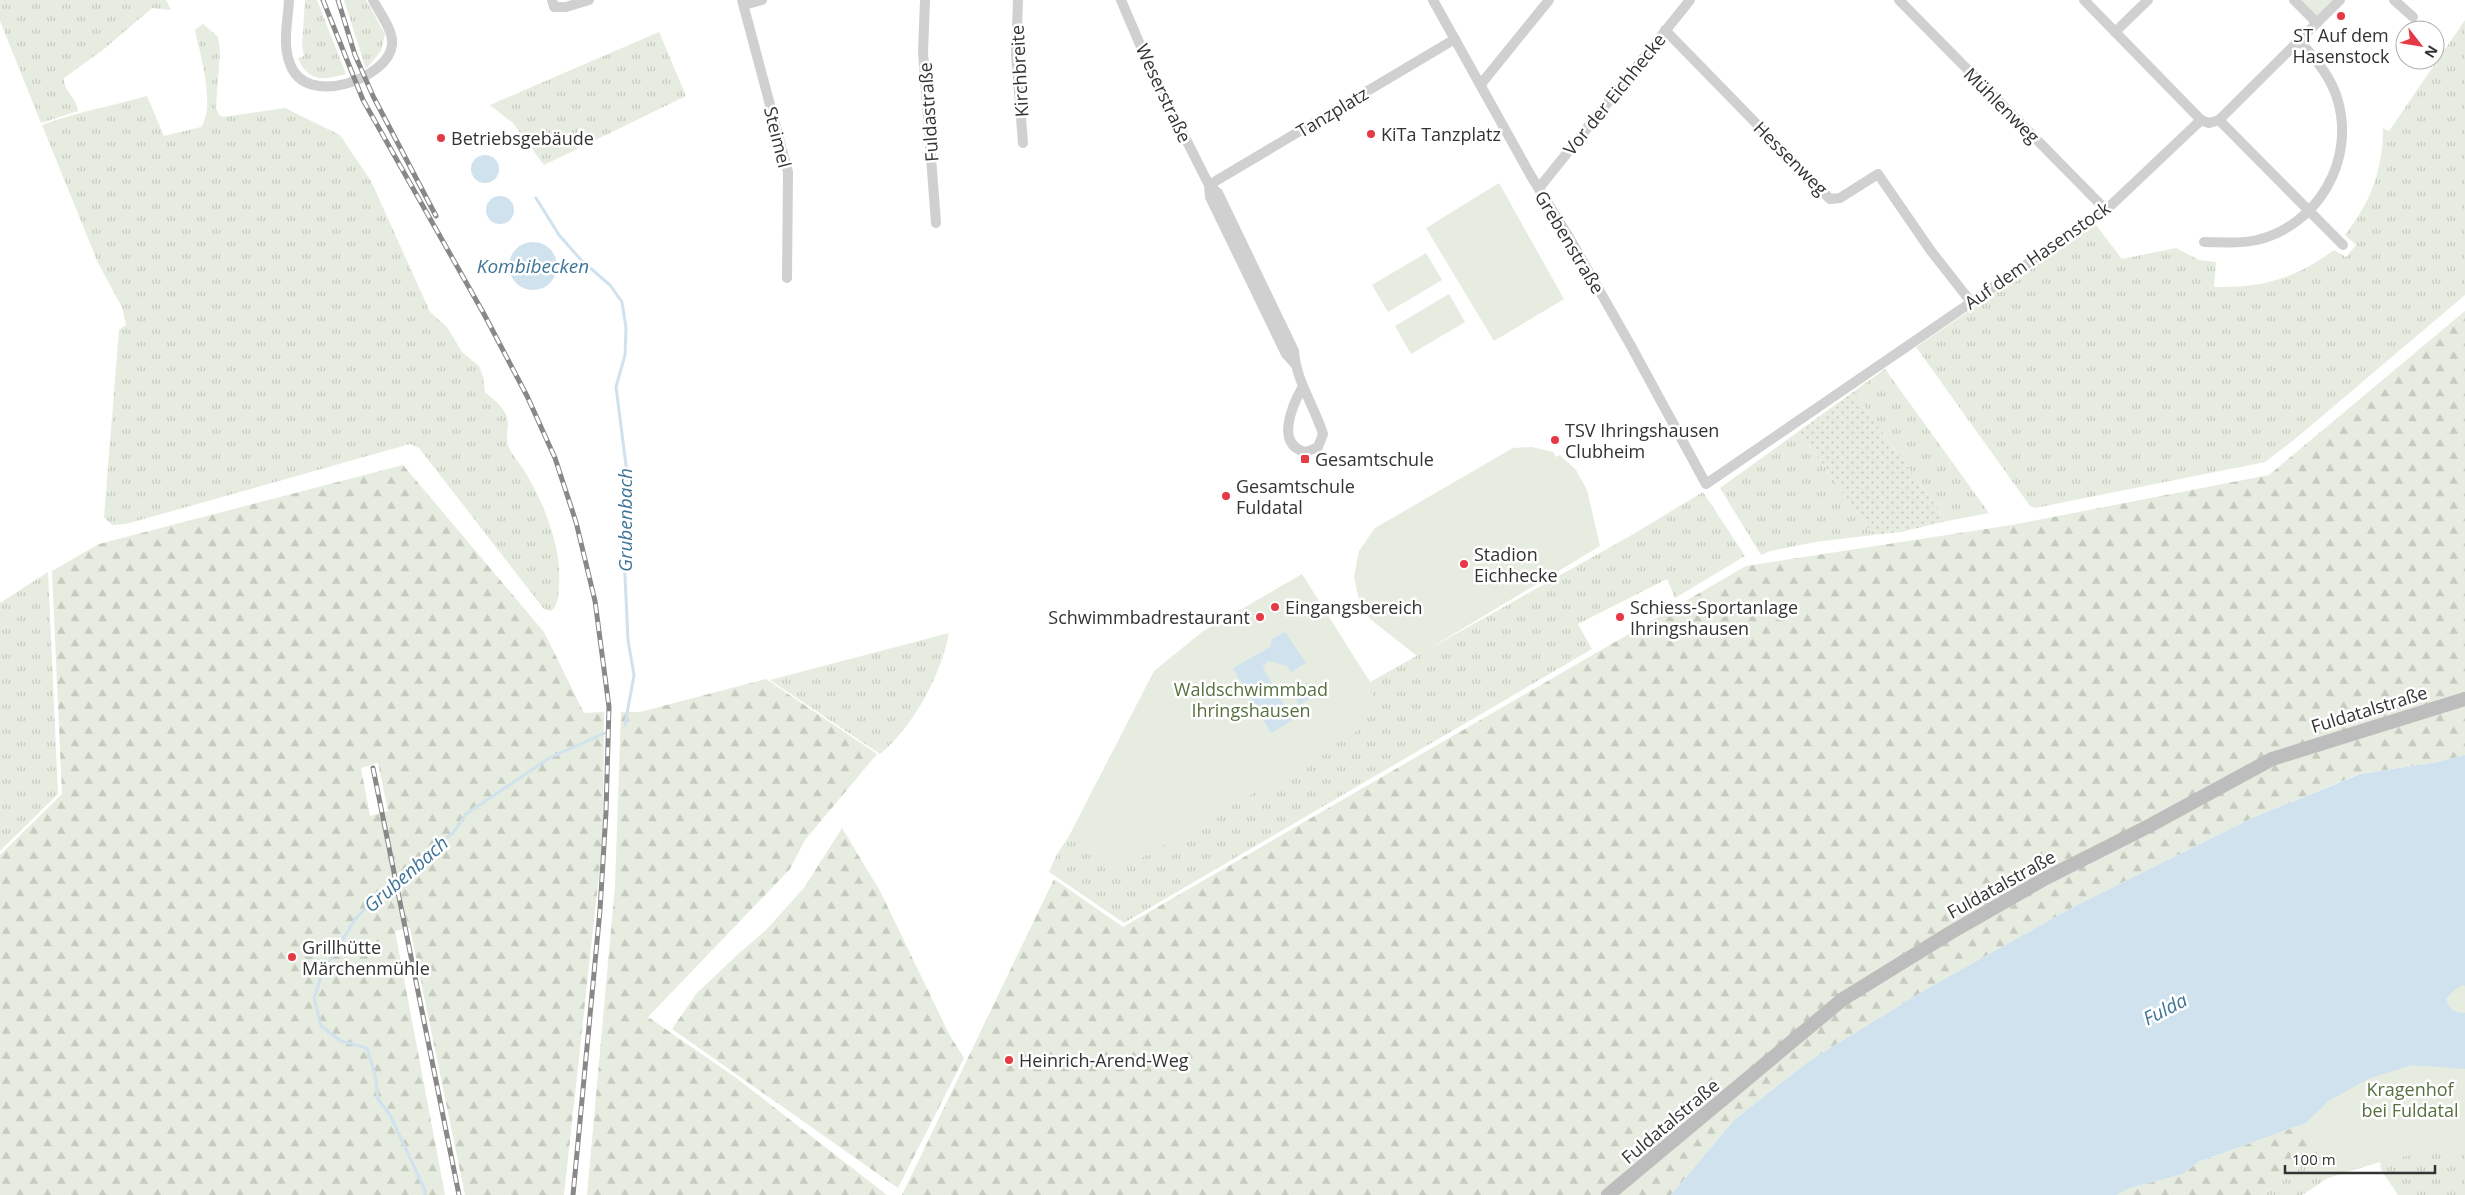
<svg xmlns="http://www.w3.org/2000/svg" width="2465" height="1195" font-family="'Open Sans',sans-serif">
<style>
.grass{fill:url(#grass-tufts)}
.forest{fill:url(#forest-firs);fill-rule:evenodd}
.park{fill:#e6ecdf}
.garden{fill:url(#garden-dots)}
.water{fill:#cfe2ee}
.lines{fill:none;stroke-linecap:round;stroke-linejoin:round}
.stream{stroke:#cfe2ee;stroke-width:3}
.street{stroke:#d0d0d0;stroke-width:10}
.secondary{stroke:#bdbdbd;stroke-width:14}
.rail-casing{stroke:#888;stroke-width:5}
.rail{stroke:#fff;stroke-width:3;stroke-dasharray:9;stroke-linecap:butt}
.poi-dot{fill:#e63946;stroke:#fff;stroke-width:2}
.labels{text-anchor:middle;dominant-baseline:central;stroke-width:5;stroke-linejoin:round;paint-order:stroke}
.poi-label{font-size:18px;fill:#333;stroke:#fff;text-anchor:start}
.street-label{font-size:18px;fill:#333;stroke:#fff}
.park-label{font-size:18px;fill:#56703f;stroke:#fff}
.water-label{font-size:19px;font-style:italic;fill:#3f7597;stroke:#fff}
</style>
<defs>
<pattern id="grass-tufts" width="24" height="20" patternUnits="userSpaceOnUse" patternTransform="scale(1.25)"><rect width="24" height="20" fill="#e6ecdf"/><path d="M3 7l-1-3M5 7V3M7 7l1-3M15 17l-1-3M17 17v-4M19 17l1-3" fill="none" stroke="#c6cbc0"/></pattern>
<pattern id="forest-firs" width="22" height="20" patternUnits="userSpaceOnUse" patternTransform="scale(1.25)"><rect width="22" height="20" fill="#e6ecdf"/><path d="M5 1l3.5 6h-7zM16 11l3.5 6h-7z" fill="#c6cbc0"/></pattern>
<pattern id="garden-dots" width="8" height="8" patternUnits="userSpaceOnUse" patternTransform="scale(1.25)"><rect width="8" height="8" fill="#e6ecdf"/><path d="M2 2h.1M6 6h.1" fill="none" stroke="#c6cbc0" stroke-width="1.8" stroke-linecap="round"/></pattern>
</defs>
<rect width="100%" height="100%" fill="#fff"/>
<g class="grass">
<path d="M0 0H166L171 10 152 8 104 49 64 78C63 91 77 98 78 111L41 123 0 21Z"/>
<path d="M305 0H317L346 74C325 80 308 83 298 58L304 56 302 46Z"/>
<path d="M344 0H366L385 34 381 51 366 69Z"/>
<path d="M2465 20V295L2295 439 2265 462 2035 508 2030 506 1916 347 2096 225 2122 259 2176 248 2199 260 2216 262 2214 287C2263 288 2294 279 2334 250L2346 257 2356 245 2345 235C2371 202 2383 169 2383 128L2389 131Z"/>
<path d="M203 24 218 37 220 51 216 108 219 115 223 117 285 108 340 135 371 181 430 312 447 327 462 352 479 366 483 377 485 392C494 400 507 409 508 422 508 431 505 438 509 448 514 458 523 467 528 477 546 509 562 549 559 586 558 595 559 605 551 611L544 609 419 448 410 444 126 524 112 525 104 517 119 330 126 325 122 307 98 263 42 125C76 112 112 106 147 96L164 136 201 127C216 108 200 53 195 30Z"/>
<path d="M659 32 686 96 544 165 513 123 490 105Z"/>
<path d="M1885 369 1989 513 1947 521 1853 392Z"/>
<path d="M1799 431 1873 535 1815 542 1770 551 1761 555 1720 488Z"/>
<path d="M1703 492 1745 556 1675 598 1667 579 1578 624 1592 649 1124 923 1049 872 1057 854 1069 836 1368 678 1370 682 1630 536Z"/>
<path d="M48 572 58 794 0 851V603Z"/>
<path d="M949 633C941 675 913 727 880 754L770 680Z"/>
<path d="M2465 1069V1195H2398L2381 1170 2380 1162 2328 1178 2302 1195H2262L2318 1155 2306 1123 2330 1100 2368 1079Z"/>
</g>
<g class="forest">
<path d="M2465 311V755L2437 762 2359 774 2252 818 2077 905 1928 988 1809 1061 1734 1120 1671 1195H902L1054 879 1123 927 1746 566 2012 525 2269 475Z"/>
<path d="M403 465 544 632 584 713 604 712 603 838 564 1195H465L410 928 395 931 445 1195H0V855L62 794 52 571 99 544ZM378 763 388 811 370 816 361 768Z"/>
<path d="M766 679 877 754 805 840 790 869 648 1017 735 1077 887 1195H587L615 886 621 712H640Z"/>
<path d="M842 828 880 891 949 1034 964 1058 898 1188 672 1029 696 994 737 955 765 931 804 888Z"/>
<path d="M2306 1123 2318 1155 2262 1195H2117L2130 1188 2183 1174 2198 1162Z"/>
</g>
<g class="park">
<path d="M2298 0H2333L2317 19Z"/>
<path d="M1499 183 1564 299 1494 341 1426 228Z"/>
<path d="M1426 253 1442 280 1388 312 1372 285Z"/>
<path d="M1449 294 1465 322 1411 354 1395 326Z"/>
<path d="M1532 447 1553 452 1556 457 1560 455 1576 470 1587 490 1600 546 1417 656 1370 619 1359 600 1354 577 1359 551 1375 528 1513 448Z"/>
<path d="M1302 574 1370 682 1373 701 1362 728 1287 774 1112 875 1069 836 1154 671 1202 632Z"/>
<path d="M2465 943V1146L2389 1159 2328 1177 2306 1126 2361 1069Z"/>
</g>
<path class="garden" d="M1853 392 1947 521 1901 532 1873 535 1799 431Z"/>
<g class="water">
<circle cx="485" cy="169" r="14"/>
<circle cx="500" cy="210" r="14"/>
<circle cx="533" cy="266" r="24"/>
<path d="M1285 632 1306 663 1291 672 1287 666 1269 661 1262 666 1293 720 1271 733 1233 668 1270 647 1272 639Z"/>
<path d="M1307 683 1315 696 1299 705 1292 692Z"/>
<path d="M2465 755V986L2462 985 2452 992 2446 999C2450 1009 2454 1013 2465 1013V1069L2412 1065 2368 1079 2330 1100 2306 1123 2198 1162 2183 1174 2130 1188 2117 1195H1671L1734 1120 1809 1061 1928 988 2077 905 2252 818 2360 774 2437 762Z"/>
</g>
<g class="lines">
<g class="stream">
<path d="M536 198 559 235 582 261 610 285 622 302 626 328 625 355 616 387 628 481 623 535 628 640 634 675 625 725"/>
<path d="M425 1195V1190L390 1115 378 1099 375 1075 367 1048 341 1041 321 1026 314 998 323 971 356 918 407 868 453 833 466 814 551 757 605 733"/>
</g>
<g class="street">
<path d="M289 0C288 21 282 44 290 64 306 109 389 78 392 45 394 31 379 12 373 0"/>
<path d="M552 0 554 7H566L589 0"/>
<path d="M742 0 788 172 787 278"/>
<path d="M925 0 923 52 936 223"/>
<path d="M1018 0 1016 54 1023 143"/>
<path d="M1121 0 1150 68 1209 185 1210 197 1286 354 1294 363"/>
<path d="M1433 0 1531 176 1570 239 1631 346 1706 484 2106 210 2201 120 2209 123 2219 120 2340 0"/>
<path d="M1899 0 2106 210"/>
<path d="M2084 0 2201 120"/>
<path d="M2294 0 2317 23"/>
<path d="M2394 0 2413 17"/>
<path d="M744 5 762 0"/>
<path d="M1665 30 1830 199 1840 198 1878 174 1931 251 1971 302"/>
<path d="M2115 32 2148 0"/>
<path d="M1481 84 1549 0"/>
<path d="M2219 120 2343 245"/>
<path d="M1209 185 1218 193 1294 351C1296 381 1314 405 1323 434L1318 447 1306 452C1274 446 1293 404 1302 388"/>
<path d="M1209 185 1455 39"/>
<path d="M1539 188 1690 0"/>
<path d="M2204 242C2221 242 2240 244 2257 240 2318 225 2355 161 2338 101 2331 76 2315 59 2299 40"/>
</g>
<path class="secondary" d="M1608 1195 1843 999 1950 933 2046 878 2149 826 2272 759 2465 699"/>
<defs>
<g id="rail">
<path d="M323 0 363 100 484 314 527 396 555 458 576 522 595 601 609 707 606 812 600 910 573 1195"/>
<path d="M338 0 355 55 373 96 436 216"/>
<path d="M373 768 459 1195"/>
</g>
</defs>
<use href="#rail" class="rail-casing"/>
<use href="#rail" class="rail"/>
</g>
<g class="poi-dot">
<circle cx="2341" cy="16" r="5"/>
<circle cx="1371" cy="134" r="5"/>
<circle cx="441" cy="138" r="5"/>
<circle cx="1555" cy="440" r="5"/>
<rect x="1300" y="454" width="10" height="10" rx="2.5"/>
<circle cx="1226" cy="496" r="5"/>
<circle cx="1464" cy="564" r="5"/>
<circle cx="1275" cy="607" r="5"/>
<circle cx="1260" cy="617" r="5"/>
<circle cx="1620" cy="617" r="5"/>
<circle cx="292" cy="957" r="5"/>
<circle cx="1009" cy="1060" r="5"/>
</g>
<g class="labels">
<g class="poi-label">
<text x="2341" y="35" text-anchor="middle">ST Auf dem<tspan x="2341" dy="21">Hasenstock</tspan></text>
<text x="1381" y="134">KiTa Tanzplatz</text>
<text x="451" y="138">Betriebsgebäude</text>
<text x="1565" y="430">TSV Ihringshausen<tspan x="1565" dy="21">Clubheim</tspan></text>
<text x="1315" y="459">Gesamtschule</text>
<text x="1236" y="486">Gesamtschule<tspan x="1236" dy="21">Fuldatal</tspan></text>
<text x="1474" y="554">Stadion<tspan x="1474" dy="21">Eichhecke</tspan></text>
<text x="1285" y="607">Eingangsbereich</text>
<text x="1630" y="607">Schiess-Sportanlage<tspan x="1630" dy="21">Ihringshausen</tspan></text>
<text x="1250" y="617" text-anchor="end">Schwimmbadrestaurant</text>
<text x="302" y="947">Grillhütte<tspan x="302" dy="21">Märchenmühle</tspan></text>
<text x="1019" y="1060">Heinrich-Arend-Weg</text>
</g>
<g class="street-label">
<text transform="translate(1019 71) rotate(-93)">Kirchbreite</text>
<text transform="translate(1164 93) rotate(65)">Weserstraße</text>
<text transform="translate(1614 94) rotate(-51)">Vor der Eichhecke</text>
<text transform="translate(2002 105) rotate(45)">Mühlenweg</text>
<text transform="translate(928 112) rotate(-94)">Fuldastraße</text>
<text transform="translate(1332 112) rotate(-31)">Tanzplatz</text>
<text transform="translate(778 137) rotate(76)">Steimel</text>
<text transform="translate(1791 158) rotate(45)">Hessenweg</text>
<text transform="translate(1570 242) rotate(59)">Grebenstraße</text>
<text transform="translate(2037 255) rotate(-35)">Auf dem Hasenstock</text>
<text transform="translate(2369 709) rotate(-17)">Fuldatalstraße</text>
<text transform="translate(2001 884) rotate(-29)">Fuldatalstraße</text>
<text transform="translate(1670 1121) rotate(-40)">Fuldatalstraße</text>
</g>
<g class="park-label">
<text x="1251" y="689">Waldschwimmbad<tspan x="1251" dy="21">Ihringshausen</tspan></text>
<text x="2410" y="1089">Kragenhof<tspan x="2410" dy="21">bei Fuldatal</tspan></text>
</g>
<g class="water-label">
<text x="533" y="266">Kombibecken</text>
<text transform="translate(625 520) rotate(-90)">Grubenbach</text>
<text transform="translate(406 874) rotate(-41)">Grubenbach</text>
<text transform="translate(2165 1009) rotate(-27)">Fulda</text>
</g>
</g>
<g transform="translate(2420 45) rotate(121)"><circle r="24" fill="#ffffff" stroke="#adadad"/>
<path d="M0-4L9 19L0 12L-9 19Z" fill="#e63946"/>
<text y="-8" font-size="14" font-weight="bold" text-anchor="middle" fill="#333333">N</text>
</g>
<path d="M2285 1165v8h150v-8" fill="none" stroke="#333333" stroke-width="2.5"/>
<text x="2292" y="1165" font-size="15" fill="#333333" stroke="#ffffff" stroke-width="4" paint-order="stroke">100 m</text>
</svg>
